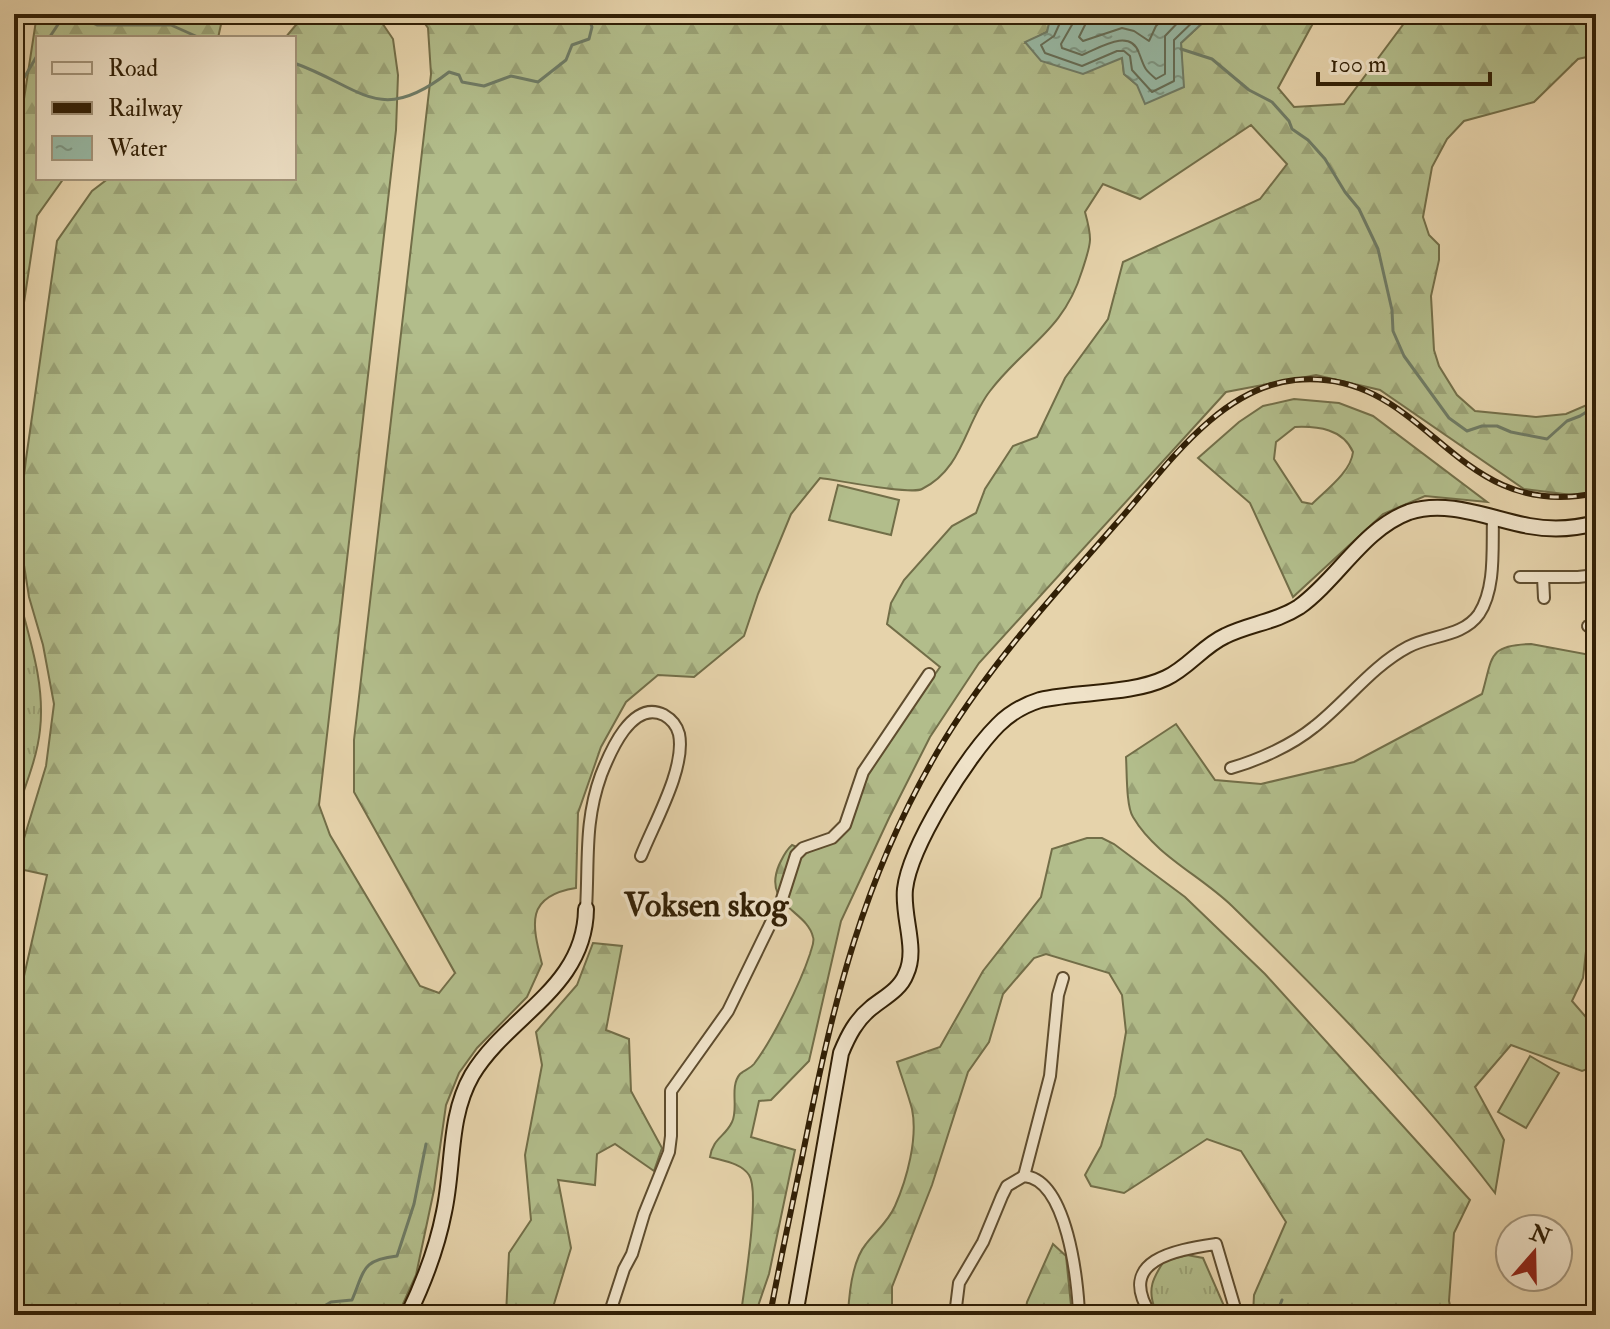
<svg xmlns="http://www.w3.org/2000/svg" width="1610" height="1329" font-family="'IM FELL Double Pica',serif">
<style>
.grass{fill:url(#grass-tufts);stroke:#726e48;stroke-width:2}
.forest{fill:url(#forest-firs);stroke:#726e48;stroke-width:2;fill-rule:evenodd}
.garden{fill:#b2bd8b;stroke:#726e48;stroke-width:2}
.water{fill:url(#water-ripples);stroke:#6e7b65;stroke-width:2}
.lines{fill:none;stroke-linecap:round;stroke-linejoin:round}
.shore{stroke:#646c55;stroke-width:2}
.stream{stroke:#6e7b65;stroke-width:3}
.street-casing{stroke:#5e4c2e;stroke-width:14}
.secondary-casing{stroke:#311f05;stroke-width:18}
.street{stroke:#efe2c8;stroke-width:10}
.secondary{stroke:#efe2c8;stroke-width:14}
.rail-casing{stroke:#311f05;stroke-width:6}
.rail{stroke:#efe2c8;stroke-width:3;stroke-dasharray:9;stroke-linecap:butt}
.labels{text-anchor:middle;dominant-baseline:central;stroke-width:7;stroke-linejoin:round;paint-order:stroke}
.district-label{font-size:34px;font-weight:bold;fill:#311f05;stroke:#efe2c8}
</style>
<defs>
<pattern id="grass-tufts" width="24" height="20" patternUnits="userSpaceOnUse" patternTransform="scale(2)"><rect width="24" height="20" fill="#b2bd8b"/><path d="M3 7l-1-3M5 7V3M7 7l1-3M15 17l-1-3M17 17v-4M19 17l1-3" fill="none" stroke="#9aa276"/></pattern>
<pattern id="forest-firs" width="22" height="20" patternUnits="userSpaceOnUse" patternTransform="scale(2)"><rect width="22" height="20" fill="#b2bd8b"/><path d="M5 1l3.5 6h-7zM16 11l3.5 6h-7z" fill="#9aa276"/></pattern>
<pattern id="water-ripples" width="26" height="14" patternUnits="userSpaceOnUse" patternTransform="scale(2)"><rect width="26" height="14" fill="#97b9a5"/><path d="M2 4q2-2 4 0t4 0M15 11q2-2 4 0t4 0" fill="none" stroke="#7c9684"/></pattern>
</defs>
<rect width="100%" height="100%" fill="#e6d3ab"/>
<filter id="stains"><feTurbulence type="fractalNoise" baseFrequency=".0025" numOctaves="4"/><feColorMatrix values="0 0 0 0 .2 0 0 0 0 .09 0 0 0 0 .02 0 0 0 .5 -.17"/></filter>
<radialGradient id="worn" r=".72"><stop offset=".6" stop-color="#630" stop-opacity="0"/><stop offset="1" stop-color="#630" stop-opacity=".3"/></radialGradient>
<g class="grass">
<path d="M14 577C25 627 46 678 40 730 37 760 23 791 14 820Z"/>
<path d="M1187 1255 1203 1258 1228 1315H1168L1155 1309C1147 1289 1153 1278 1164 1261Z"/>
</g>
<g class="forest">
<path d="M37 14H218L222 20 218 38H38V178H64L37 216 14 369V164Z"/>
<path d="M305 14H376L393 39 398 75 396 130 319 805 330 835 420 986 439 993 455 973 354 792V740L431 74 428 28 418 14H1070L1051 19 1047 32 1026 43 1122 57 1124 74 1137 85 1183 87 1181 43 1212 14H1318L1278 88 1294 107 1344 104 1411 14H1596V55L1578 59 1534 102 1464 121 1447 139 1432 167 1423 217 1429 235 1439 245V260L1431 296 1434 350 1439 366 1457 395 1475 411 1536 417 1566 414 1596 401V498L1524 489 1380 390 1316 375 1226 392 979 663 930 737 889 818 841 921 809 1061 771 1100 759 1101 751 1137 795 1150 769 1274 756 1312 742 1306C745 1283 760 1191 749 1175 741 1163 723 1161 710 1157 713 1138 725 1137 732 1122 739 1108 729 1087 740 1074 744 1070 750 1069 754 1064 773 1039 800 984 810 954 811 949 815 942 813 937 807 910 762 906 779 865 783 857 785 851 792 845L806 851 820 848 834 841 844 831 852 820 865 776 940 667 887 624 891 603 904 580 952 526 976 513 985 489 1013 446 1037 437 1065 378 1108 319 1123 262 1260 199 1287 164 1251 125 1140 199 1103 184 1085 212C1093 241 1091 243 1082 271 1063 332 1025 345 990 391 965 423 963 469 922 489 911 495 837 480 820 478L791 514 758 594 744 636 694 677 658 675 626 702 601 747 578 813 576 888C525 896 532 924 542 964L527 997 477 1048 459 1073 446 1105 434 1190 416 1275 398 1315H14V977L24 976 47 875 15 868 46 766 54 704 43 645 29 597 18 527 26 459 57 241 92 191 109 178H294V38H285Z"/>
<path d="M1294 399 1339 403 1373 416 1487 502 1425 496 1383 514 1293 597 1250 503 1198 458 1239 422 1263 406ZM1295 427C1318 426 1343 429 1353 452 1351 472 1326 490 1312 504L1302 502 1274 459 1276 442Z"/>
<path d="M1531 644 1596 656V888L1593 889 1583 978 1572 1001 1591 1023 1596 1021V1066L1582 1071 1511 1045 1475 1087 1504 1140 1495 1193C1417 1090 1324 996 1232 906 1200 875 1156 856 1133 817 1126 806 1127 772 1126 757L1176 724 1215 780 1261 784 1354 762 1482 694C1493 657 1487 645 1531 644Z"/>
<path d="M1087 838H1102L1114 844 1185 897 1265 974 1470 1200 1454 1233 1449 1301 1452 1315H1253L1254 1295 1286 1222 1241 1151 1207 1139 1124 1193 1091 1186 1085 1175 1101 1146 1115 1096 1126 1032 1122 995 1109 973 1046 954 1034 958 1003 994 989 1042 968 1072 932 1185 892 1287V1315H848C849 1294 852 1261 866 1244 876 1231 888 1222 895 1206 907 1179 918 1138 912 1109 908 1094 902 1078 897 1062L940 1047 983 971 1041 897 1052 849Z"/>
<path d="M593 943 622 946 606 1030 629 1039 631 1091 662 1148 654 1171 615 1144 597 1154 595 1185 558 1180 571 1248 554 1304 561 1315H506L509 1253 531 1220 525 1155 542 1065 536 1032 577 985Z"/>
<path d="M1053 1244 1066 1256 1072 1315H1025L1027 1302Z"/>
</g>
<g class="garden">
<path d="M838 485 899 500 891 535 829 520Z"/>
<path d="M1530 1056 1559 1073 1526 1128 1498 1112Z"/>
</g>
<path class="water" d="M1070 14 1127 16 1212 14 1181 43 1184 87 1145 104 1137 85 1124 74 1122 58 1083 74 1041 61 1025 42 1047 32 1050 19Z"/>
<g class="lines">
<g class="shore">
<path d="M1064 14 1054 36 1041 45 1045 53 1082 66 1117 51H1124L1130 56 1132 70 1152 92 1174 81V40L1201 14"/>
<path d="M1074 14 1073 23 1061 44 1062 48 1082 55C1098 49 1130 27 1139 53 1145 68 1143 68 1156 79L1165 74V36L1186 14"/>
<path d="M1086 14 1085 25 1079 37 1083 41 1122 28 1134 31 1149 41 1156 26 1168 14"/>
</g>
<g class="stream">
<path d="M73 14 97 25H171L200 38"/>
<path d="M49 38 65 14"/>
<path d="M1181 49 1212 59 1249 90 1272 102 1289 121 1292 129 1308 140 1325 159 1345 192 1359 209 1378 249 1392 310 1393 331 1404 356 1449 418 1467 431 1482 426H1497L1511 432 1547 439 1567 421 1580 416 1596 406"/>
<path d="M294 63C362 87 379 127 449 72L459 75 462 82 484 86 511 76 538 82 566 60 572 45 589 39 592 27 587 14"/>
<path d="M14 95 38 54"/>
<path d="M309 1315 331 1302 352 1300C365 1269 362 1260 397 1256L414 1204 426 1144"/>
<path d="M1276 1315 1282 1300"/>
</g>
<defs>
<g id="street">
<path d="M1520 577H1578L1596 575"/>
<path d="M1543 577 1544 598"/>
<path d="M1588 626 1596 624"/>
<path d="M1231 768C1259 760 1292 745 1314 727 1346 702 1372 666 1408 647 1430 635 1463 637 1479 614 1496 588 1492 548 1493 518"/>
<path d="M586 909C589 861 584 822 601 775 610 752 632 699 664 715 671 719 677 726 679 734 686 768 654 823 641 856"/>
<path d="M1024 1176 1050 1076 1058 995 1063 978"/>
<path d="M609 1315 624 1269 632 1254 644 1214 669 1152 671 1136V1091L728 1011 781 902 796 855 803 848 832 838 845 825 863 772 929 674"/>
<path d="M955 1315 959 1283 983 1242 1002 1196 1007 1186 1024 1176C1067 1179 1078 1281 1079 1315"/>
<path d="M1151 1315C1115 1259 1177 1250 1216 1244L1237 1315"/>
</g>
<g id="secondary">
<path d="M408 1315C424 1282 437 1248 444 1212 454 1166 448 1117 472 1075 508 1015 585 988 586 909"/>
<path d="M795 1315 841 1053C848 1036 856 1020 871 1008 883 998 900 990 906 974 918 949 902 917 905 889 910 846 967 756 998 725 1010 713 1024 705 1040 700 1079 691 1130 695 1166 678 1188 668 1203 646 1225 636 1249 624 1276 622 1299 607 1338 579 1363 529 1409 512 1448 499 1491 519 1529 526 1551 530 1574 529 1596 523"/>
</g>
</defs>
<use href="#street" class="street-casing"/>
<use href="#secondary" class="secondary-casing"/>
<use href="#street" class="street"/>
<use href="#secondary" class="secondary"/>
<defs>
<path id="rail" d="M770 1315C780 1262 791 1210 802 1158 833 1003 862 876 945 739 995 658 1060 588 1122 517 1168 464 1220 388 1295 380 1428 367 1451 524 1596 493"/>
</defs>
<use href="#rail" class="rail-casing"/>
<use href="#rail" class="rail"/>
</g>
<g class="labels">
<g class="district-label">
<text x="706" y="905">Voksen skog</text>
</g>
</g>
<rect width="1610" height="1329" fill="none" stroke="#e6d3ab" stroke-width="48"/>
<rect x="16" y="16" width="1578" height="1297" fill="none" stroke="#311f05" stroke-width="4"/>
<rect x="24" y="24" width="1562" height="1281" fill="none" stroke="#311f05" stroke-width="2"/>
<rect x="36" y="36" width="260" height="144" fill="#efe2c8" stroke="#a3947a" stroke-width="2"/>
<rect x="52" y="62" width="40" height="12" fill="#efe2c8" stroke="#a3947a" stroke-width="2"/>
<text x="108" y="76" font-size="24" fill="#311f05">Road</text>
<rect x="52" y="102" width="40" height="12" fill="#311f05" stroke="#a3947a" stroke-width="2"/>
<text x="108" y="116" font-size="24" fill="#311f05">Railway</text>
<rect x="52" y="136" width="40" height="24" fill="url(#water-ripples)" stroke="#a3947a" stroke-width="2"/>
<text x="108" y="156" font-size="24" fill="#311f05">Water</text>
<g transform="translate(1534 1253) rotate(20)"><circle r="38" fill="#efe2c8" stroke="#a3947a" stroke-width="2"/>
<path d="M0-6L14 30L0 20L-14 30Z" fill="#8f2418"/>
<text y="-12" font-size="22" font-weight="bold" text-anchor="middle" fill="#311f05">N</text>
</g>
<path d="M1318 72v12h172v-12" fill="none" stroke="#311f05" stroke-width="4"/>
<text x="1330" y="72" font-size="24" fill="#311f05" stroke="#efe2c8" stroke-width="6" paint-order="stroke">100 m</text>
<rect width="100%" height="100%" filter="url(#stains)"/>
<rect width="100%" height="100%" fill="url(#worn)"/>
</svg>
